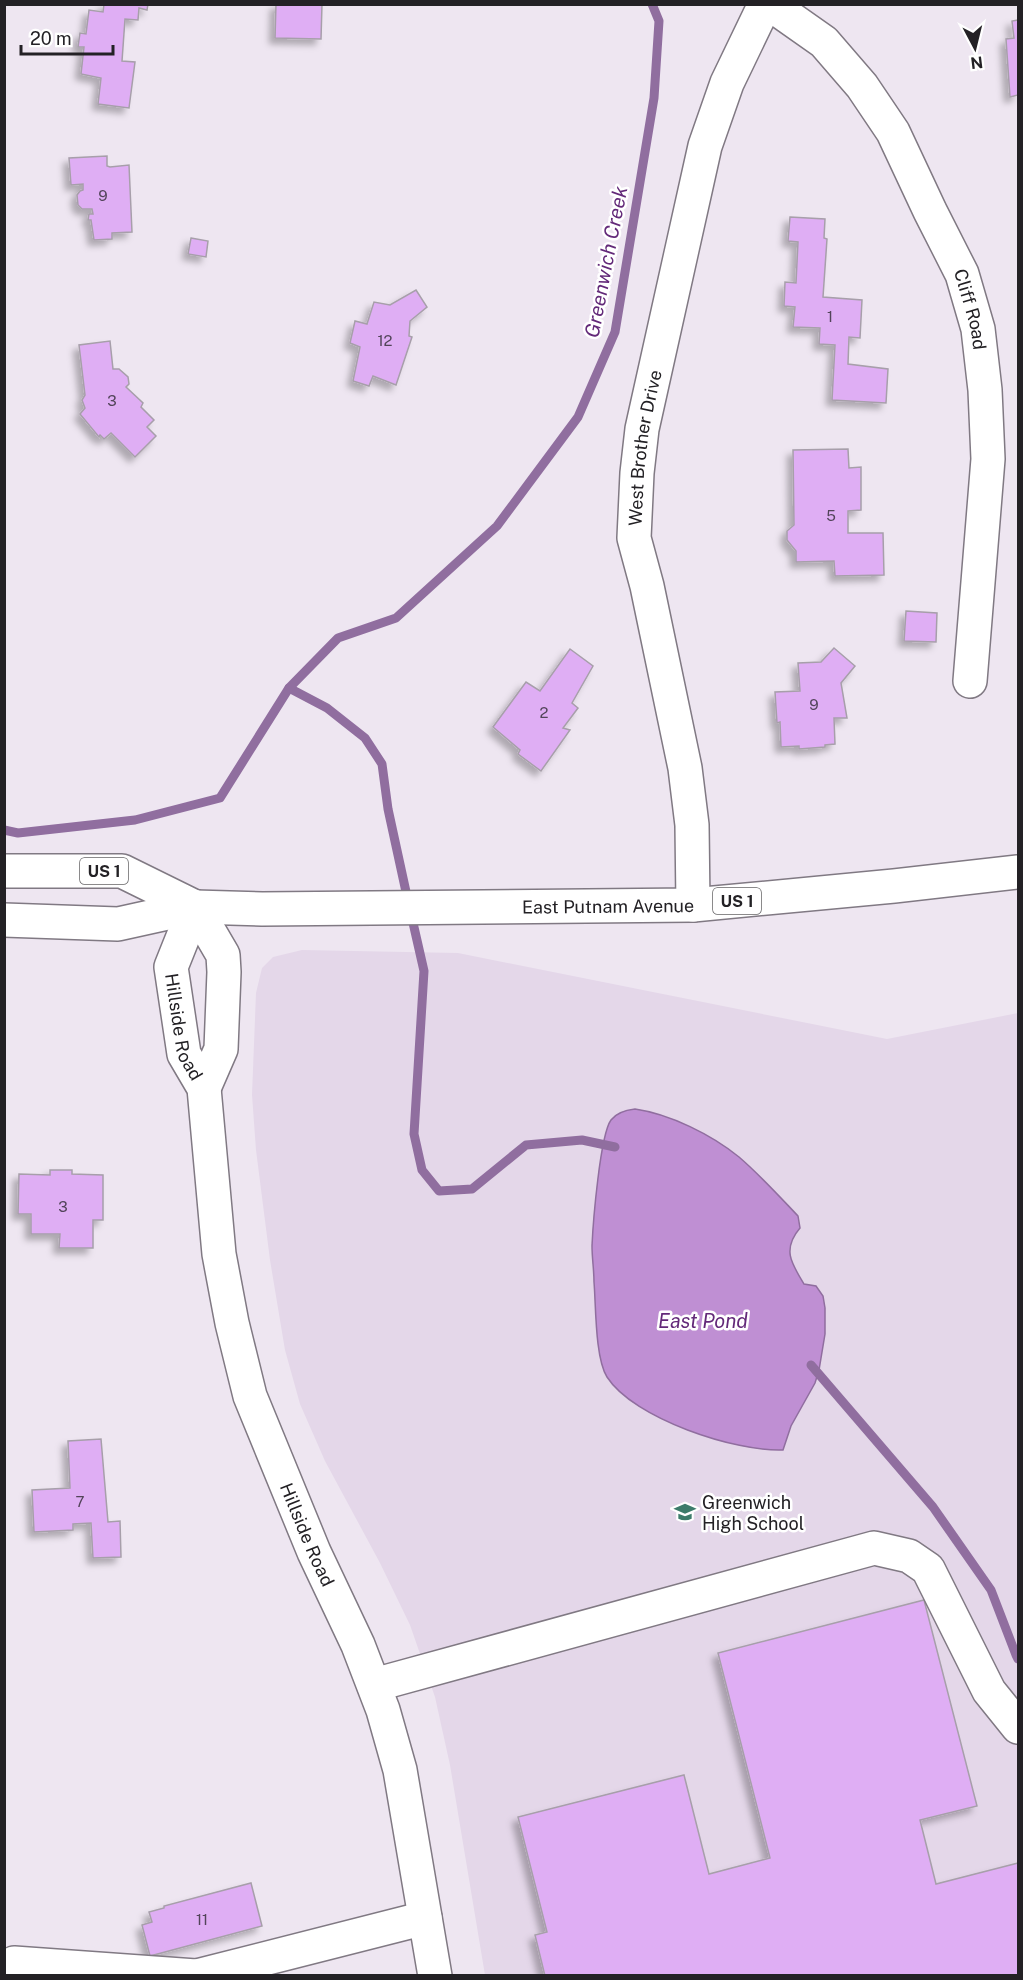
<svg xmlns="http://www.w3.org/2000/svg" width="1023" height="1980" font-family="'Public Sans',sans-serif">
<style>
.built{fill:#e4d7e9}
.water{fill:#bf8fd3;stroke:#906e9f;stroke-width:1.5}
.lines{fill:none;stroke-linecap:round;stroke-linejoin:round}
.stream{stroke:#906e9f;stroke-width:9}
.building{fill:#dfaef4;stroke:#a79faa;stroke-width:1.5;filter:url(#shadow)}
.minor-casing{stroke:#807983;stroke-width:36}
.major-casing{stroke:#807983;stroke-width:36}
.minor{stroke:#fff;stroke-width:33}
.major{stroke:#fff;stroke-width:33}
.labels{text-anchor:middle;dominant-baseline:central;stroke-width:5;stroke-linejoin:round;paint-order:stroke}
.number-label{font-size:15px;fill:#524459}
.shield{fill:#fff;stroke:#656466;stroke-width:1.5}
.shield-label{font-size:16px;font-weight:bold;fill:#232125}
.street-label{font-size:18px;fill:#232125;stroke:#fff}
.poi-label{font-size:18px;fill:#232125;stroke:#fff;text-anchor:start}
.water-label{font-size:20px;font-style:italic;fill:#632979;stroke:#fff}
</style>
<defs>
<filter id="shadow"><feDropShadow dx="-5.5" dy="5.5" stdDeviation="3" flood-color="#0004"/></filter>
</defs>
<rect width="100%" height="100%" fill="#eee6f1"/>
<path class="built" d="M302 950 458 953 887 1039 1018 1013V1975H485L450 1765 435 1697 410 1625 380 1563 325 1461 300 1404 285 1350 270 1260 256 1150 252 1095 256 993 262 968 273 957Z"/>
<path class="water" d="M635 1109C670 1114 712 1135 739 1157 760 1175 779 1196 798 1216L800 1228C782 1249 791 1263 804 1284L816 1286 823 1296 825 1308V1334L819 1370 815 1383 791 1426 783 1450C736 1452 634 1419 607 1377 595 1358 596 1306 594 1282 594 1270 592 1258 592 1246 593 1223 600 1135 611 1120 617 1112 626 1110 635 1109Z"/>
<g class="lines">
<g class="stream">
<path d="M289 688 327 708 365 738 382 764 388 809 408 901"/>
<path d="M4 830 18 833 135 820 220 798 289 688 338 638 396 618 497 526 578 417 615 332 654 98 659 21 652 4"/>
<path d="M411 914 424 971 414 1134 422 1170 439 1191 472 1189 526 1145 582 1140 615 1147"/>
<path d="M811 1365 933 1507 991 1590 1016 1655 1018 1659"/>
</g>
</g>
<g class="building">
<path d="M104 4H148L147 10 139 8 138 20 125 19 122 61 135 62 129 108 98 104 101 78 81 74 84 47H78L80 33 86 34 89 10 103 12Z"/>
<path d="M276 4H322L321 39 275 38Z"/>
<path d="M1018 20V95L1010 97 1006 39 1014 38 1012 21Z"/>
<path d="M107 156V166L110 167 129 165 132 232 112 233V239L94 240 91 220H88L89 214H93L92 209H82L78 205 77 195 80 191 83 190V184L71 185 69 158Z"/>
<path d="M790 217 825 219 824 238 827 239 823 297 862 300 860 338 849 337 848 364 888 369 886 403 832 400 835 345 819 344 820 328 793 327 795 307 784 306 785 282 796 283 798 242 788 241Z"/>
<path d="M191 238 208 241 206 257 188 254Z"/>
<path d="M416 290 427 307 410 321 409 336 412 337 396 385 373 376 369 386 353 381 360 347 350 343 355 321 367 324 374 302 390 305Z"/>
<path d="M110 341 113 369H119L128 377 129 384 126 387 143 403 141 407 154 420 147 427 156 436 135 457 111 433 104 439 100 435 99 437 80 414 85 408 82 400 85 395 79 345Z"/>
<path d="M848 449 849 468 861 467V510L848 511V533H883L884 575 835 576 834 561 796 562V551L787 540V531L794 525 793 450Z"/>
<path d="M906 611 937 613 936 642 904 641Z"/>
<path d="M834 648 855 666 841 683 847 718H834L835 744 825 745V747L799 749V746L781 747 780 722 777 723 775 692 800 691 798 663 821 662Z"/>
<path d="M570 649 593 666 572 703 578 708 563 728 570 730 541 771 518 754 520 750 493 727 526 682 540 691Z"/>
<path d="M50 1170H72V1174L103 1175V1220H93V1248H59L60 1234H31V1214H18L19 1174 50 1175Z"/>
<path d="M101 1439 108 1522 120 1521 121 1557 93 1558 91 1523 73 1524V1530L34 1532 32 1490 70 1488 68 1441Z"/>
<path d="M924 1600 977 1806 920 1820 936 1884 1018 1863V1976H545L535 1935 547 1932 518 1817 684 1775 709 1874 770 1858 718 1653Z"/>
<path d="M251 1883 262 1926 150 1956 142 1925 152 1922 149 1912 164 1908V1906Z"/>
</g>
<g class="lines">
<defs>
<g id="minor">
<path id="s1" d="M770 4 824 42 862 86 893 132 930 211 962 274 978 329 985 390 988 459 970 681"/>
<path id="s2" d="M693 905 692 825 685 768 647 586 634 538 637 473 642 429 705 146 727 83 765 4"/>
<path id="s3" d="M195 907 171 967 184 1054 204 1088 219 1254 232 1323 250 1396 314 1552 358 1645 383 1710 400 1770 435 1976"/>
<path d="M195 907 223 955 224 972 221 1049 204 1088"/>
<path d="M374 1685 874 1548 909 1556 928 1569 989 1691 1018 1727"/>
<path d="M14 1963 196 1976"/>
<path d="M197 1976 425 1918"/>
</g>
<g id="major">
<path d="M4 871H122L195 907"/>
<path id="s4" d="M4 920 118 924 195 907 262 909 693 905 894 886 1018 872"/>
</g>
</defs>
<use href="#minor" class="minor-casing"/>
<use href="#major" class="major-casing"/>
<use href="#minor" class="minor"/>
<use href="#major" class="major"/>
</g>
<defs>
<symbol id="school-bare" viewBox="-9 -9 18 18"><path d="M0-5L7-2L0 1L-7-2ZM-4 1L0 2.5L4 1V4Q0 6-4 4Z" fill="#3c7b6a" stroke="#fff" stroke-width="2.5" paint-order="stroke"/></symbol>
</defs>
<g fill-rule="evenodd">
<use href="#school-bare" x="670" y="1497" width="30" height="30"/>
</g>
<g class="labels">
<g class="number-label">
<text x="103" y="195">9</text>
<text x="830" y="316">1</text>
<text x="385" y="340">12</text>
<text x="112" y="400">3</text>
<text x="831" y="515">5</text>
<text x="814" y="704">9</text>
<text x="544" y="712">2</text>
<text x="63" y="1206">3</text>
<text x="80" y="1501">7</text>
<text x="202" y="1919">11</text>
</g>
<g class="shield">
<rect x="80" y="858" width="48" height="26" rx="4.5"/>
<rect x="713" y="888" width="48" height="26" rx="4.5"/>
</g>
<g class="shield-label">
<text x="104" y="871">US 1</text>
<text x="737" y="901">US 1</text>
</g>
<g class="street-label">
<text stroke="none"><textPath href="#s1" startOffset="374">Cliff Road</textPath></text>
<text stroke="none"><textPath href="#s2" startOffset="464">West Brother Drive</textPath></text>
<text stroke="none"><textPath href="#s4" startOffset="606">East Putnam Avenue</textPath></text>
<text stroke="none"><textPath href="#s3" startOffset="126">Hillside Road</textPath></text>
<text stroke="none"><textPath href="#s3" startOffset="654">Hillside Road</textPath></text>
</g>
<g class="poi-label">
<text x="702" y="1502">Greenwich<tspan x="702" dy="21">High School</tspan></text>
</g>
<g class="water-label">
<text transform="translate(606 262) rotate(-79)">Greenwich Creek</text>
<text x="703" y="1321">East Pond</text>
</g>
</g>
<rect width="1023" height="1980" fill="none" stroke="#232125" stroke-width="12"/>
<g transform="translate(975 48) rotate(173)" stroke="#ffffff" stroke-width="4.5" paint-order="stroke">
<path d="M0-4.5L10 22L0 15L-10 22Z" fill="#232125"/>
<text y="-9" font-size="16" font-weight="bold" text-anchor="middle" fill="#232125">N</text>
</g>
<path d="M21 45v9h92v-9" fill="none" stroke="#232125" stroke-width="3"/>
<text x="30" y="45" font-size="18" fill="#232125" stroke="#ffffff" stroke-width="4.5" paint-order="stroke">20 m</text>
</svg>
